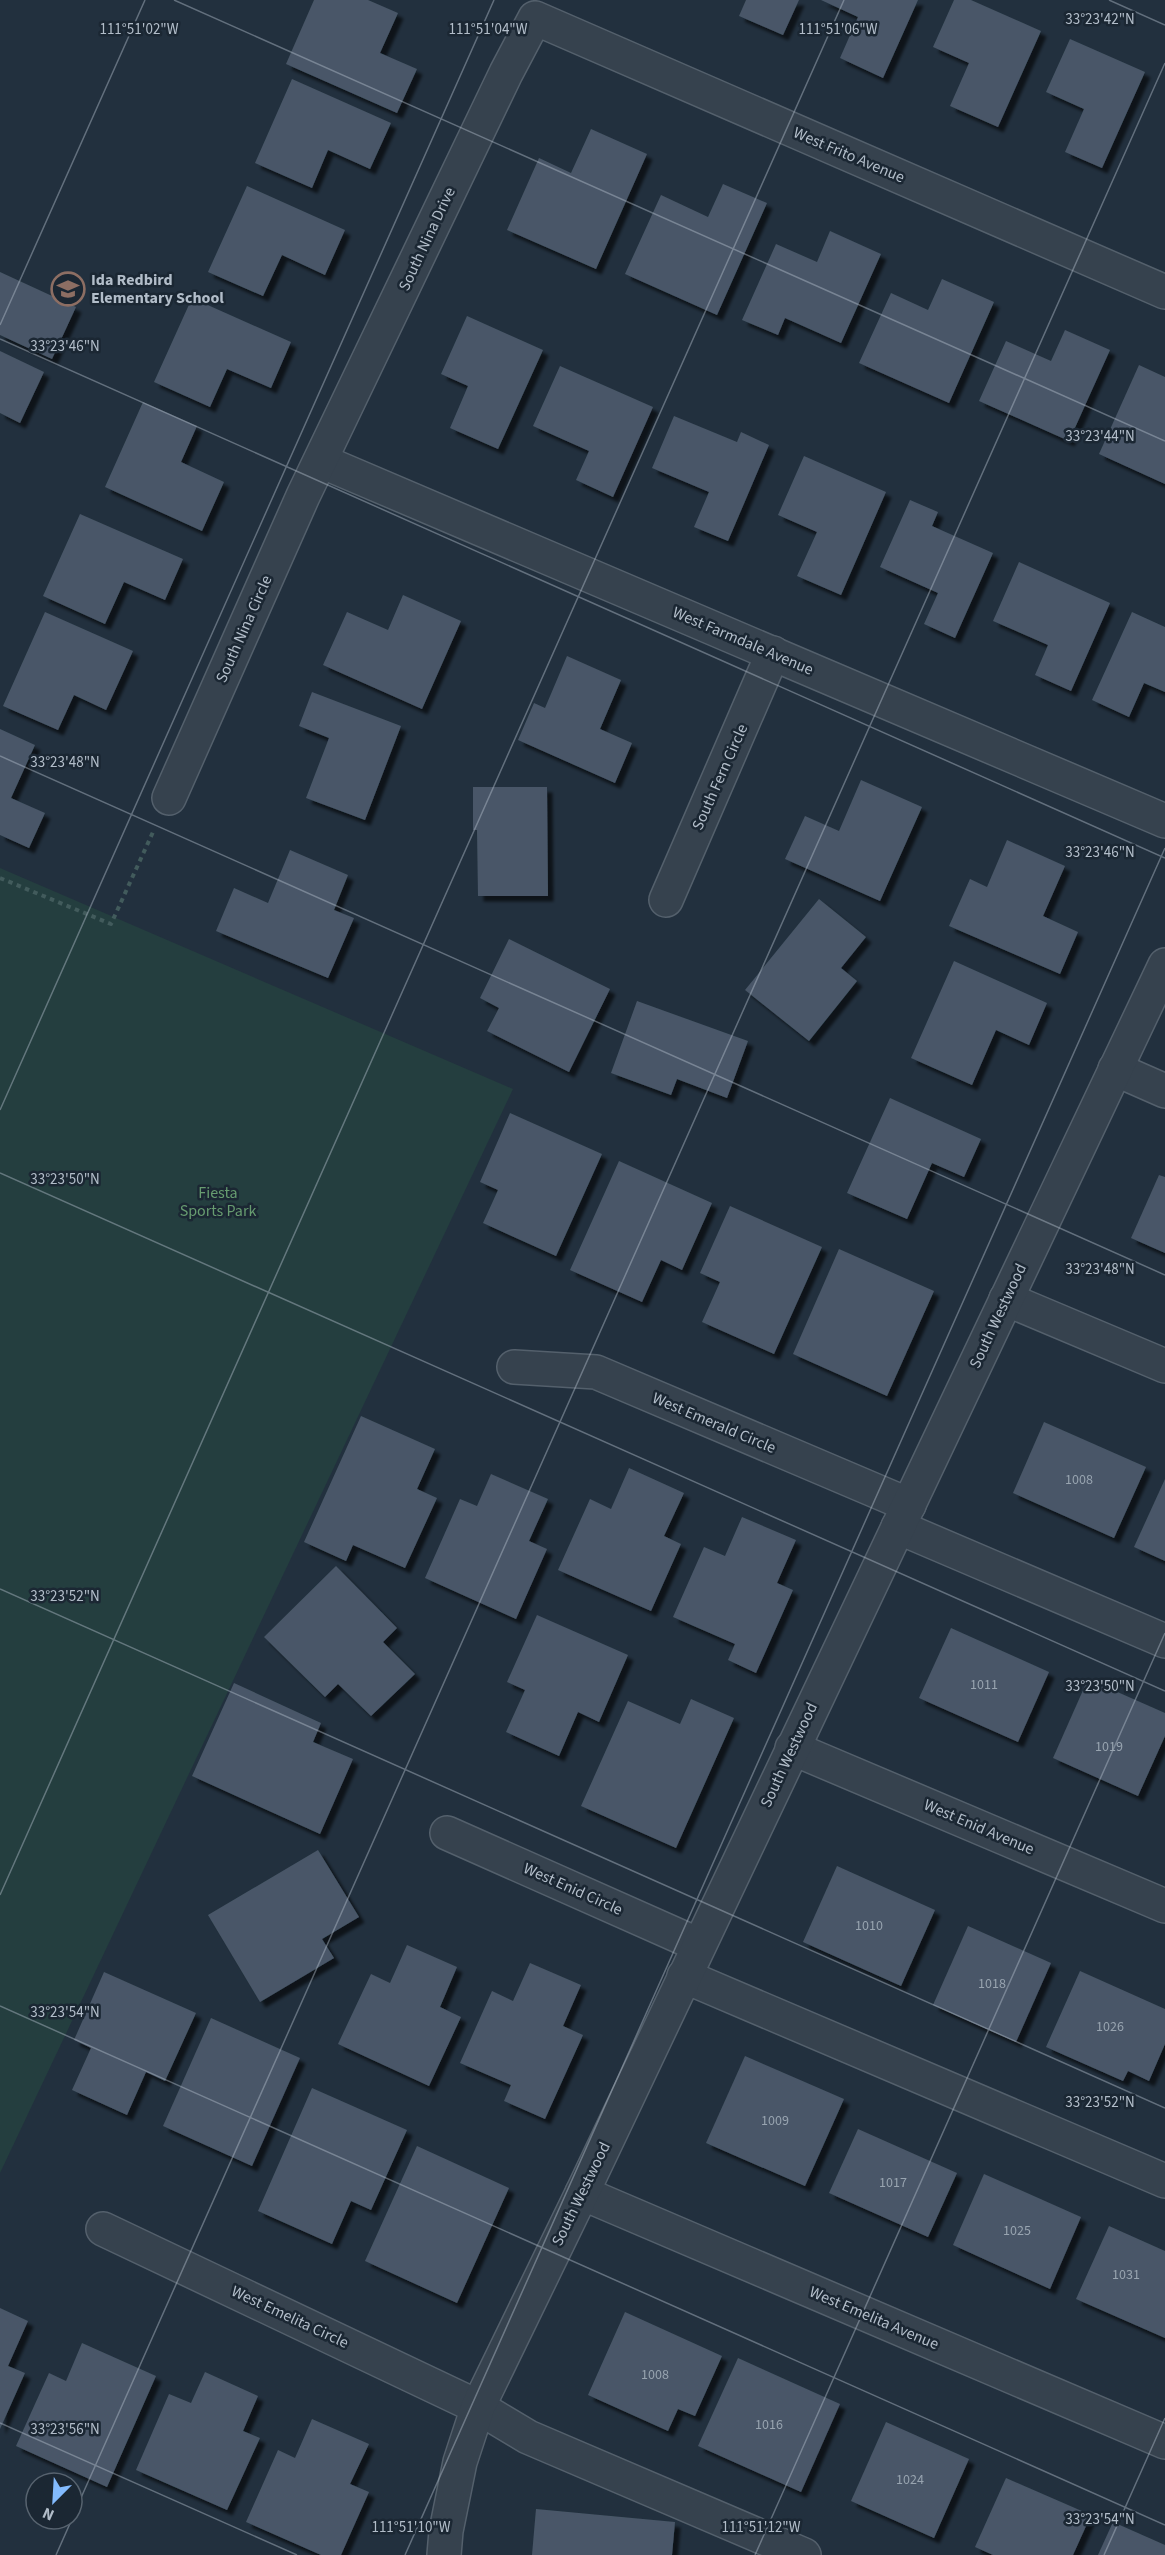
<svg xmlns="http://www.w3.org/2000/svg" width="1165" height="2555" font-family="'Source Sans 3',sans-serif">
<style>
.green{fill:#243e3f}
.building{fill:#485767;filter:url(#shadow)}
.lines{fill:none;stroke-linecap:round;stroke-linejoin:round}
.minor-casing{stroke:#54606c;stroke-width:36}
.path{stroke:#425b5c;stroke-width:4;stroke-dasharray:4.5 4.5;stroke-linecap:butt}
.minor{stroke:#36424e;stroke-width:33}
.ticks{fill:none;stroke:#b2bdc9;stroke-width:1.5;stroke-opacity:0.45}
.labels{text-anchor:middle;dominant-baseline:central;stroke-width:5;stroke-linejoin:round;paint-order:stroke}
.number-label{font-size:14px;fill:#98a4b0}
.street-label{font-size:16px;fill:#b2bdc9;stroke:#1b2733}
.poi-label{font-size:16px;font-weight:bold;fill:#b2bdc9;stroke:#1b2733;text-anchor:start}
.park-label{font-size:16px;fill:#679c70;stroke:#1b2733}
.ticks-label{font-size:15px;text-anchor:middle;fill:#b2bdc9;stroke:#1b2733;stroke-width:5;stroke-linejoin:round;paint-order:stroke}
</style>
<defs>
<filter id="shadow"><feDropShadow dx="5.5" dy="5.5" stdDeviation="1.5" flood-color="#0009"/></filter>
</defs>
<rect width="100%" height="100%" fill="#22303e"/>
<path class="green" d="M0 868 513 1089 0 2173Z"/>
<g class="building">
<path d="M314 0H368L398 13 380 53 417 69 397 113 286 64Z"/>
<path d="M746 0H799L783 35 739 16Z"/>
<path d="M821 0H918L883 78 840 58 858 17Z"/>
<path d="M954 0H971L1041 31 998 127 950 106 969 63 933 47Z"/>
<path d="M1070 39 1145 72 1102 168 1065 152 1084 109 1046 92Z"/>
<path d="M292 79 391 123 370 169 328 150 312 188 255 163Z"/>
<path d="M591 129 647 154 596 269 507 230 539 158 571 173Z"/>
<path d="M723 184 767 203 717 315 625 274 661 195 708 217Z"/>
<path d="M247 186 345 230 325 275 282 255 263 296 208 272Z"/>
<path d="M830 231 881 254 841 343 785 318 778 335 742 320 776 244 817 262Z"/>
<path d="M0 272 76 307 52 359 0 335Z"/>
<path d="M942 279 994 302 949 403 859 363 891 293 928 310Z"/>
<path d="M192 298 291 342 271 388 227 369 210 407 154 382Z"/>
<path d="M467 316 543 350 498 449 450 428 468 386 441 374Z"/>
<path d="M1065 330 1110 350 1069 441 979 401 1006 341 1051 361Z"/>
<path d="M0 351 44 372 20 423 0 413Z"/>
<path d="M1139 365 1165 377V484L1099 454Z"/>
<path d="M560 366 653 407 613 497 576 480 589 451 533 426Z"/>
<path d="M143 402 197 426 181 462 224 482 202 531 105 487Z"/>
<path d="M674 416 737 442 741 432 769 445 728 541 694 527 709 492 652 468Z"/>
<path d="M804 456 886 492 841 595 797 576 817 532 778 515Z"/>
<path d="M910 500 938 512 932 526 993 553 955 638 924 624 938 593 880 567Z"/>
<path d="M80 514 183 559 165 600 124 582 105 624 43 596Z"/>
<path d="M1019 562 1110 603 1071 691 1035 675 1048 645 993 621Z"/>
<path d="M403 595 461 621 422 709 323 665 347 612 388 630Z"/>
<path d="M45 612 133 651 106 710 74 695 58 730 3 706Z"/>
<path d="M1132 612 1165 627V692L1144 683 1129 717 1092 700Z"/>
<path d="M567 656 621 680 600 729 632 743 615 783 518 740 534 703 545 708Z"/>
<path d="M312 692 401 726 365 820 306 798 329 738 299 726Z"/>
<path d="M0 729 35 745 11 798 45 813 29 848 0 835Z"/>
<path d="M861 780 922 807 880 901 785 859 805 816 839 831Z"/>
<path d="M473 787H547L548 896H478L477 830H473Z"/>
<path d="M1007 840 1065 866 1043 916 1078 932 1060 974 949 926 970 879 987 887Z"/>
<path d="M290 850 348 875 334 910 354 918 328 978 216 931 234 888 268 903Z"/>
<path d="M819 899 866 937 841 968 857 981 809 1041 745 990Z"/>
<path d="M509 939 610 989 569 1072 487 1031 499 1008 480 998Z"/>
<path d="M954 961 1047 1003 1029 1045 996 1030 972 1085 911 1058Z"/>
<path d="M637 1001 748 1041 727 1098 677 1079 671 1095 611 1073Z"/>
<path d="M890 1098 981 1139 964 1177 932 1163 907 1219 847 1193Z"/>
<path d="M510 1113 602 1154 556 1256 483 1223 498 1190 480 1182Z"/>
<path d="M619 1161 712 1203 682 1270 661 1260 642 1302 570 1270Z"/>
<path d="M1159 1175 1165 1177V1253L1131 1238Z"/>
<path d="M730 1206 822 1247 774 1354 702 1322 720 1282 700 1273Z"/>
<path d="M839 1249 934 1291 887 1396 793 1354Z"/>
<path d="M361 1416 435 1449 417 1489 437 1498 405 1568 353 1545 346 1561 304 1542Z"/>
<path d="M1044 1422 1146 1467 1114 1538 1013 1493Z"/>
<path d="M629 1468 684 1493 664 1536 681 1544 651 1611 558 1570 590 1499 611 1509Z"/>
<path d="M491 1474 548 1499 529 1541 547 1549 516 1619 425 1578 460 1499 477 1506Z"/>
<path d="M1165 1479V1561L1134 1547Z"/>
<path d="M742 1517 796 1540 777 1583 793 1590 756 1673 728 1660 735 1644 673 1617 704 1547 725 1556Z"/>
<path d="M336 1566 397 1628 383 1642 415 1674 371 1716 338 1684 325 1697 264 1637Z"/>
<path d="M537 1615 628 1655 599 1722 578 1712 559 1756 506 1732 525 1690 507 1682Z"/>
<path d="M951 1628 1049 1672 1018 1742 919 1698Z"/>
<path d="M1088 1679 1165 1713V1736L1138 1796 1053 1758Z"/>
<path d="M234 1683 321 1723 313 1742 353 1759 320 1834 192 1776Z"/>
<path d="M691 1699 734 1718 676 1848 581 1806 628 1701 680 1724Z"/>
<path d="M318 1850 359 1917 322 1939 334 1958 260 2002 208 1915Z"/>
<path d="M837 1866 935 1910 901 1986 803 1942Z"/>
<path d="M968 1926 1051 1963 1016 2042 933 2005Z"/>
<path d="M407 1945 457 1967 440 2007 461 2017 429 2086 338 2044 371 1974 390 1983Z"/>
<path d="M530 1963 581 1985 563 2026 583 2035 545 2119 504 2101 511 2085 460 2063 492 1991 513 2001Z"/>
<path d="M1080 1971 1165 2009V2044L1149 2081 1128 2071 1123 2081 1046 2047Z"/>
<path d="M104 1972 196 2013 165 2081 146 2072 127 2115 72 2090 91 2048 74 2040Z"/>
<path d="M211 2018 300 2058 252 2166 163 2126Z"/>
<path d="M745 2056 844 2099 805 2186 706 2143Z"/>
<path d="M312 2088 407 2130 371 2210 351 2201 332 2244 258 2211Z"/>
<path d="M858 2129 957 2173 928 2237 829 2193Z"/>
<path d="M417 2146 509 2188 457 2303 365 2261Z"/>
<path d="M984 2174 1081 2217 1050 2289 953 2245Z"/>
<path d="M1109 2226 1165 2251V2338L1076 2299Z"/>
<path d="M0 2308 28 2321 8 2366 25 2373 0 2429Z"/>
<path d="M625 2312 722 2356 695 2416 678 2409 668 2431 588 2395Z"/>
<path d="M82 2343 156 2376 107 2487 16 2446 49 2373 66 2381Z"/>
<path d="M738 2358 840 2404 801 2492 698 2446Z"/>
<path d="M205 2372 258 2396 243 2431 260 2438 227 2510 136 2470 169 2394 191 2403Z"/>
<path d="M312 2419 369 2444 350 2484 369 2492 341 2555H321L246 2522 278 2450 295 2458Z"/>
<path d="M886 2422 969 2459 934 2538 851 2501Z"/>
<path d="M1006 2478 1091 2515 1073 2555H993L975 2547Z"/>
<path d="M536 2509 675 2522 672 2555H532Z"/>
<path d="M1113 2522 1165 2545V2555H1098Z"/>
</g>
<g class="lines">
<defs>
<g id="minor">
<path d="M321 461 1165 821"/>
<path d="M169 798 303 496 506 73 535 18 1165 292"/>
<path d="M666 900 773 653"/>
<path d="M1115 1069 1165 1091"/>
<path d="M1006 1299 1165 1366"/>
<path d="M514 1367 596 1372 909 1505"/>
<path d="M898 1527 1165 1641"/>
<path d="M792 1748 1165 1906"/>
<path d="M447 1833 699 1945"/>
<path d="M684 1976 1165 2181"/>
<path d="M582 2193 1165 2442"/>
<path d="M103 2229 478 2407 528 2437 804 2555"/>
<path d="M444 2555 446 2531 460 2462 478 2407 582 2193 1165 965"/>
</g>
</defs>
<use href="#minor" class="minor-casing"/>
<path class="path" d="M0 878 111 924 153 832"/>
<use href="#minor" class="minor"/>
</g>
<path class="ticks" d="M174 0 1165 441M1109 0 1165 25M0 325 145 0M0 339 1165 858M0 756 1165 1275M0 1110 494 0M0 1173 1165 1691M0 1589 1165 2108M0 1895 844 0M0 2006 1165 2525M0 2423 297 2555M72 2518 1165 63M56 2555 72 2519M405 2555 1165 848M755 2555 1165 1633M1104 2555 1165 2418"/>
<defs>
<symbol id="school-ring" viewBox="-11 -11 22 22"><circle r="9.5" fill="#1b2733" stroke="#8d6e63" stroke-width="1.5"/><path d="M0-5L7-2L0 1L-7-2ZM-4 1L0 2.5L4 1V4Q0 6-4 4Z" fill="#8d6e63"/></symbol>
</defs>
<g fill-rule="evenodd">
<use href="#school-ring" x="49" y="270" width="38" height="38"/>
</g>
<g class="labels">
<g class="number-label">
<text x="1079" y="1480">1008</text>
<text x="984" y="1685">1011</text>
<text x="1109" y="1747">1019</text>
<text x="869" y="1926">1010</text>
<text x="992" y="1984">1018</text>
<text x="1110" y="2027">1026</text>
<text x="775" y="2121">1009</text>
<text x="893" y="2183">1017</text>
<text x="1017" y="2231">1025</text>
<text x="1126" y="2275">1031</text>
<text x="655" y="2375">1008</text>
<text x="769" y="2425">1016</text>
<text x="910" y="2480">1024</text>
</g>
<g class="street-label">
<text transform="translate(849 155) rotate(23)">West Frito Avenue</text>
<text transform="translate(427 239) rotate(-65)">South Nina Drive</text>
<text transform="translate(244 629) rotate(-66)">South Nina Circle</text>
<text transform="translate(743 641) rotate(23)">West Farmdale Avenue</text>
<text transform="translate(720 777) rotate(-66)">South Fern Circle</text>
<text transform="translate(998 1316) rotate(-65)">South Westwood</text>
<text transform="translate(714 1423) rotate(23)">West Emerald Circle</text>
<text transform="translate(789 1755) rotate(-65)">South Westwood</text>
<text transform="translate(979 1827) rotate(23)">West Enid Avenue</text>
<text transform="translate(573 1889) rotate(24)">West Enid Circle</text>
<text transform="translate(581 2194) rotate(-64)">South Westwood</text>
<text transform="translate(290 2317) rotate(25)">West Emelita Circle</text>
<text transform="translate(874 2318) rotate(23)">West Emelita Avenue</text>
</g>
<g class="poi-label">
<text x="91" y="280">Ida Redbird<tspan x="91" dy="18">Elementary School</tspan></text>
</g>
<g class="park-label">
<text x="218" y="1193">Fiesta<tspan x="218" dy="18">Sports Park</tspan></text>
</g>
</g>
<g class="ticks-label">
<text x="1100" y="24">33°23'42"N</text>
<text x="488" y="34">111°51'04"W</text>
<text x="838" y="34">111°51'06"W</text>
<text x="139" y="34">111°51'02"W</text>
<text x="65" y="351">33°23'46"N</text>
<text x="1100" y="441">33°23'44"N</text>
<text x="65" y="767">33°23'48"N</text>
<text x="1100" y="857">33°23'46"N</text>
<text x="65" y="1184">33°23'50"N</text>
<text x="1100" y="1274">33°23'48"N</text>
<text x="65" y="1601">33°23'52"N</text>
<text x="1100" y="1691">33°23'50"N</text>
<text x="65" y="2017">33°23'54"N</text>
<text x="1100" y="2107">33°23'52"N</text>
<text x="65" y="2434">33°23'56"N</text>
<text x="1100" y="2524">33°23'54"N</text>
<text x="411" y="2532">111°51'10"W</text>
<text x="761" y="2532">111°51'12"W</text>
</g>
<g transform="translate(54 2501) rotate(204)"><circle r="28" fill="#1b2733" stroke="#57636f" stroke-width="1.5"/>
<path d="M0-4.5L10 22L0 15L-10 22Z" fill="#83bbfe"/>
<text y="-9" font-size="16" font-weight="bold" text-anchor="middle" fill="#b2bdc9">N</text>
</g>
</svg>
